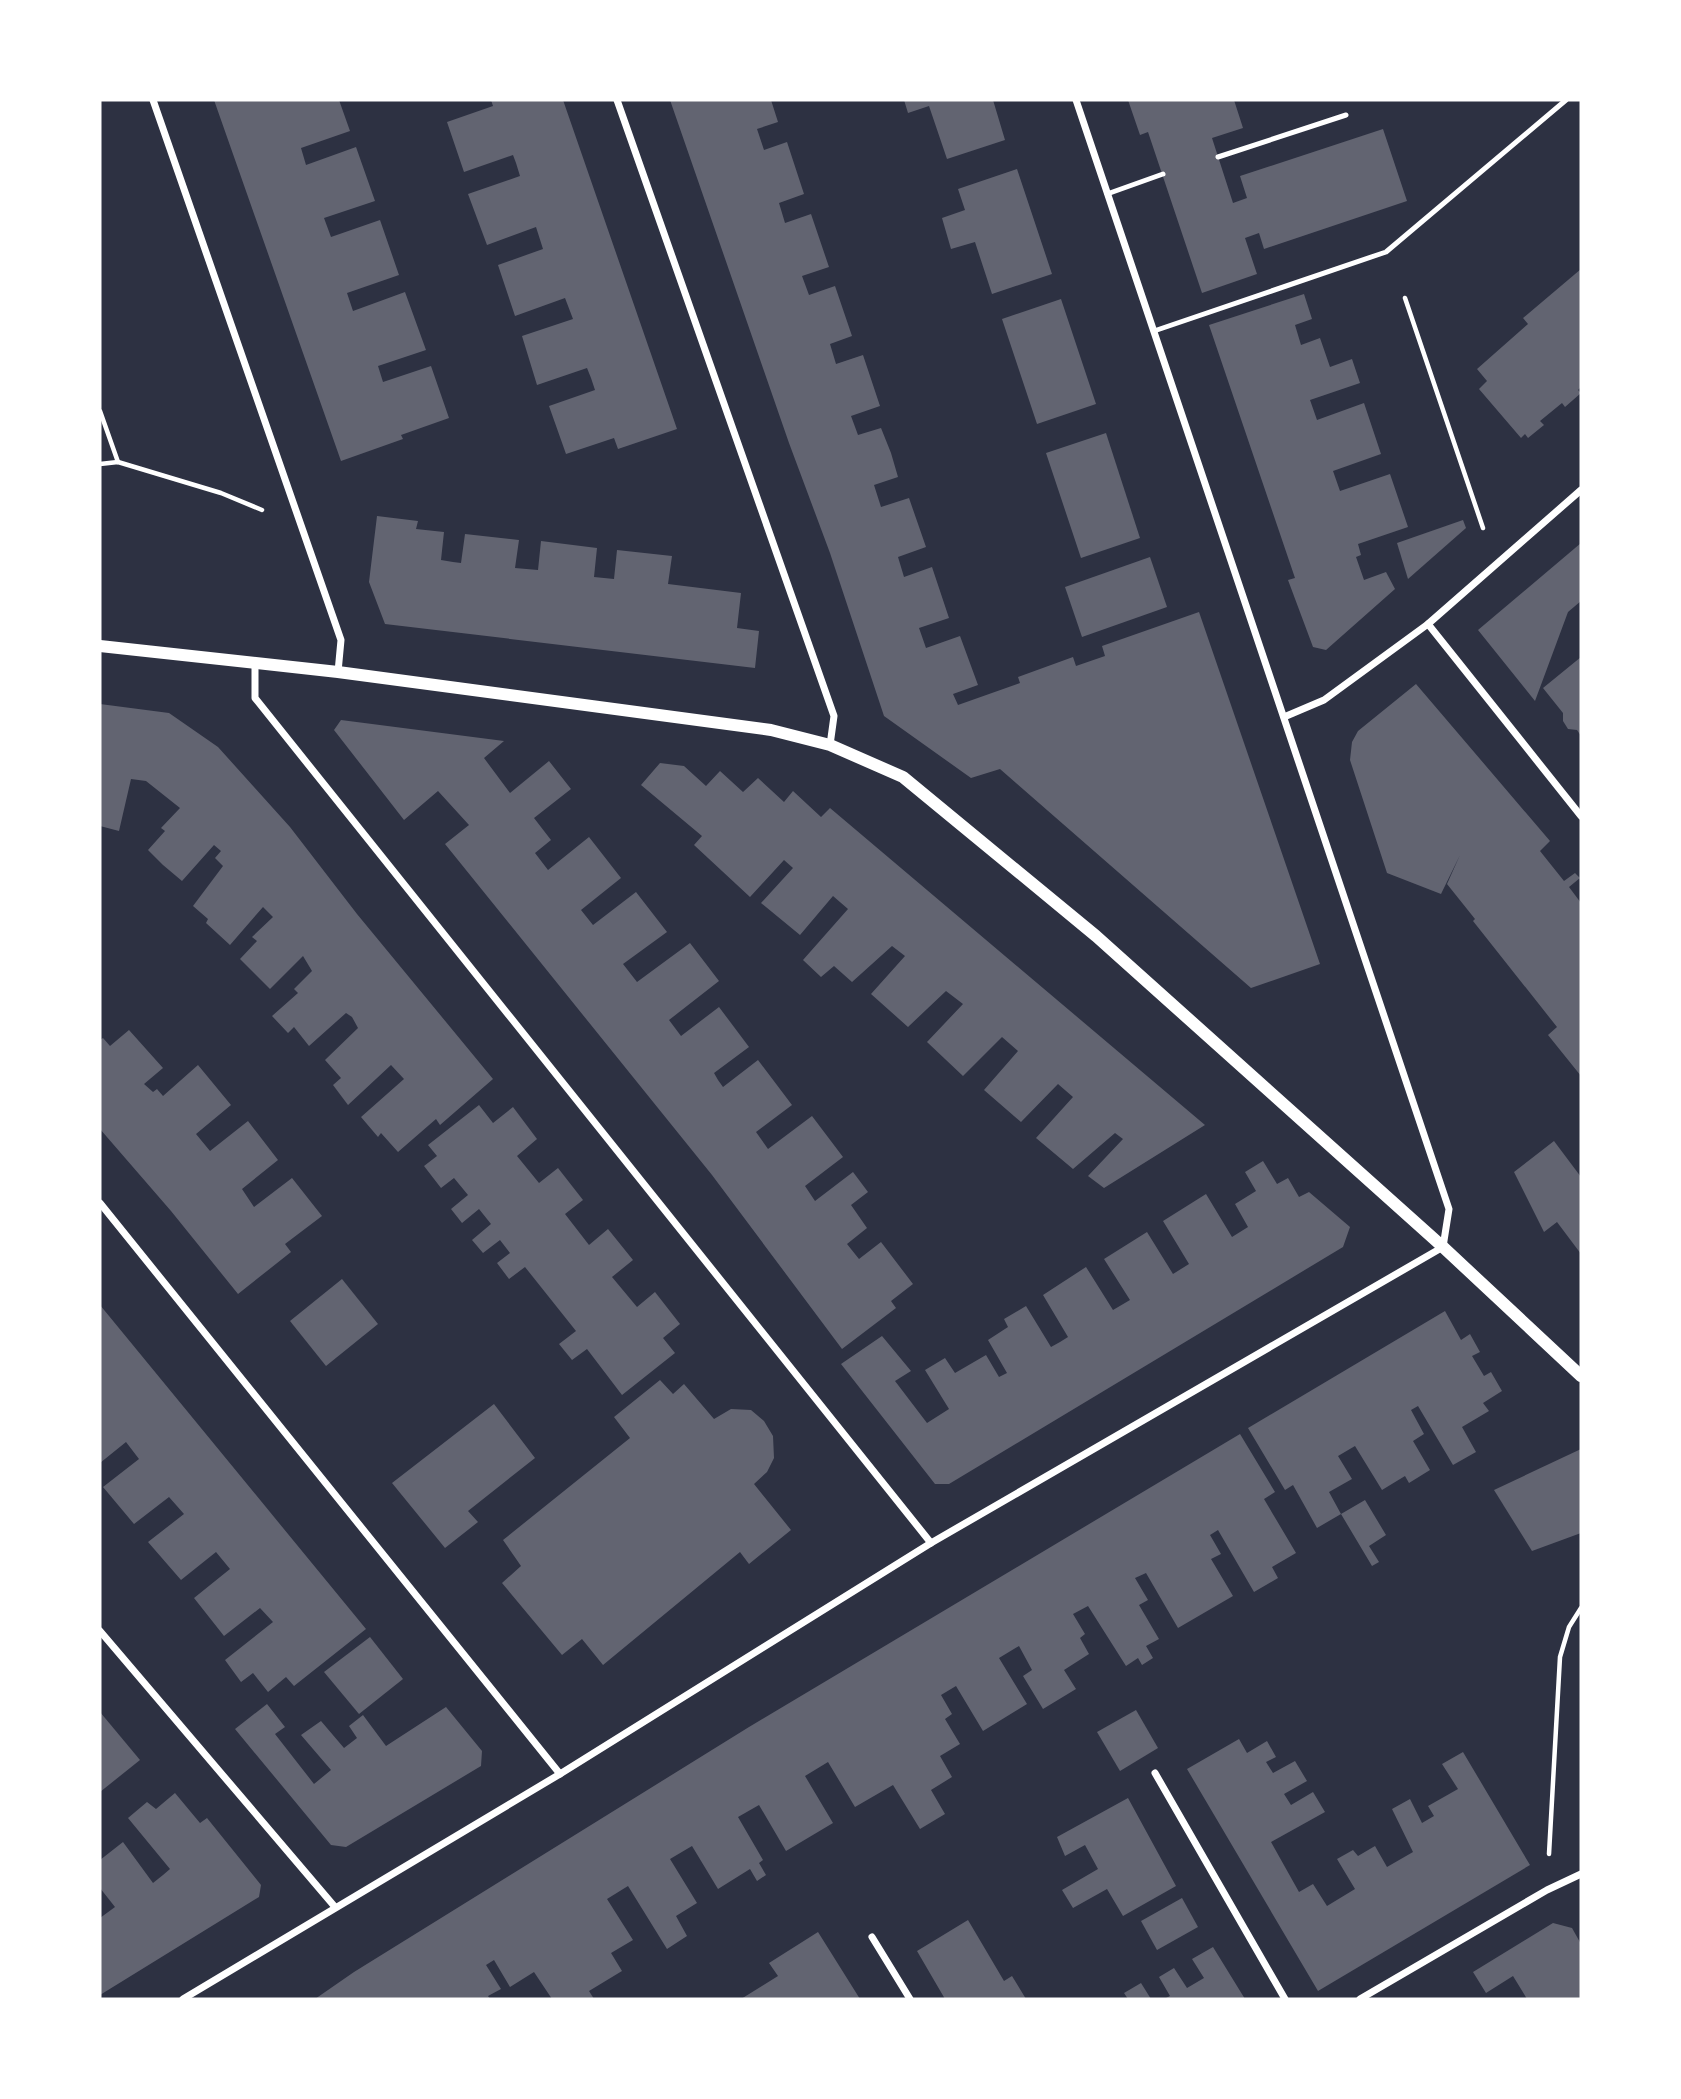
<svg xmlns="http://www.w3.org/2000/svg" width="1681" height="2099" font-family="Commissioner,sans-serif">
<style>
.building{fill:#626471}
.lines{fill:none;stroke-linecap:round;stroke-linejoin:round}
.path{stroke:#fff;stroke-width:4.5}
.service{stroke:#fff;stroke-width:5}
.minor{stroke:#fff;stroke-width:7}
.tertiary{stroke:#fff;stroke-width:12}
</style>
<rect width="100%" height="100%" fill="#2d3142"/>
<g class="building">
<path d="M214 100H339L350 131 301 148 306 165 356 147 375 201 324 218 331 237 380 220 399 275 347 293 353 311 405 292 426 350 378 366 383 382 431 366 449 418 401 435 403 439 341 461Z"/>
<path d="M491 100H563L677 429 618 449 614 438 566 454 549 406 595 390 591 378 587 368 537 385 522 336 573 319 565 298 515 316 498 265 543 249 536 227 487 245 468 194 520 176 516 163 513 155 464 172 447 122 493 106Z"/>
<path d="M670 100H771L778 122 757 129 764 150 787 142 804 194 779 203 785 223 811 214 829 267 802 276 809 295 835 286 852 336 830 344 836 364 863 355 880 406 851 416 858 435 881 428 891 453 898 477 874 485 881 507 909 498 926 547 898 557 904 577 932 567 949 618 919 628 926 648 960 636 978 685 953 694 958 705 1020 683 1018 677 1073 657 1076 666 1105 656 1102 646 1199 612 1320 964 1251 988 1000 769 971 778 884 716 830 553 789 443Z"/>
<path d="M904 100H993L1005 140 947 159 929 106 908 113Z"/>
<path d="M1128 100H1234L1243 128 1212 138 1233 203 1247 198 1240 176 1383 129 1407 201 1264 249 1259 233 1245 238 1257 274 1202 293 1148 132 1140 135Z"/>
<path d="M1017 169 1052 274 992 294 975 242 951 249 942 218 965 210 958 189Z"/>
<path d="M1581 269V387L1578 390 1581 393 1565 407 1562 403 1540 421 1544 425 1528 438 1525 434 1521 438 1479 389 1487 381 1477 369 1528 324 1523 318Z"/>
<path d="M1304 294 1312 319 1295 325 1301 345 1320 338 1330 367 1352 359 1360 383 1310 400 1317 420 1364 403 1381 454 1333 471 1340 491 1390 474 1408 527 1358 544 1361 555 1356 557 1364 580 1386 572 1395 589 1326 650 1313 647 1288 580 1295 578 1209 325Z"/>
<path d="M1061 299 1096 404 1037 424 1002 319Z"/>
<path d="M1106 433 1140 538 1081 558 1046 453Z"/>
<path d="M377 516 418 521 416 529 444 532 441 560 453 562 461 563 465 534 519 540 515 568 538 570 541 541 597 548 594 577 614 579 617 550 672 556 668 584 741 593 737 628 759 631 755 668 385 624 369 582Z"/>
<path d="M1463 520 1466 528 1408 579 1397 543Z"/>
<path d="M1581 543V601L1568 612 1535 701 1478 630Z"/>
<path d="M1150 557 1167 607 1082 637 1065 587Z"/>
<path d="M1581 657V736L1577 730 1568 729 1563 721V713L1543 688Z"/>
<path d="M1416 684 1550 841 1540 851 1564 881 1575 873 1580 878 1569 887 1581 903V1076L1548 1035 1557 1027 1473 921 1475 919 1447 884 1460 855 1441 894 1387 873 1350 760 1352 742 1358 731Z"/>
<path d="M100 704 169 713 218 747 290 827 357 914 493 1079 440 1125 436 1119 398 1152 381 1133 378 1137 361 1117 404 1079 391 1065 348 1105 333 1085 341 1078 325 1060 358 1028 352 1017 346 1013 309 1046 294 1027 288 1033 272 1016 298 993 294 989 312 971 303 956 270 989 240 959 257 941 252 937 273 917 263 907 230 945 206 923 208 919 193 906 223 866 215 858 221 851 214 845 182 881 163 865 148 850 165 831 161 828 180 808 146 781 131 779 119 831 100 826Z"/>
<path d="M341 720 504 741 484 758 510 793 549 761 571 789 534 818 551 840 535 853 548 870 589 837 621 878 581 910 593 925 636 892 667 932 623 964 637 982 690 943 719 981 669 1020 681 1036 719 1007 749 1047 714 1073 718 1080 723 1087 758 1060 792 1105 756 1132 768 1149 812 1116 843 1157 805 1186 815 1201 853 1172 868 1192 851 1205 867 1228 847 1244 859 1259 881 1242 913 1284 891 1301 896 1308 842 1349 712 1175 445 844 469 825 438 791 404 820 334 730Z"/>
<path d="M660 763 684 766 706 786 720 771 743 792 758 778 784 802 793 791 821 817 830 808 1205 1125 1104 1188 1088 1176 1123 1139 1115 1133 1073 1169 1036 1138 1073 1097 1058 1084 1021 1122 984 1090 1018 1051 1002 1037 963 1076 927 1042 963 1004 946 991 908 1027 871 994 905 956 892 946 852 982 834 966 821 977 803 960 848 909 833 896 800 935 761 903 793 868 784 860 750 897 694 845 702 836 641 785Z"/>
<path d="M129 1030 163 1068 144 1084 153 1092 157 1089 163 1096 198 1065 231 1105 196 1134 210 1151 248 1121 278 1160 242 1189 254 1207 292 1178 322 1216 285 1244 291 1252 238 1294 171 1211 100 1129V1040L103 1038 110 1046Z"/>
<path d="M479 1105 493 1123 513 1107 537 1139 517 1156 539 1183 558 1168 583 1200 565 1214 589 1245 608 1229 633 1260 612 1277 637 1307 655 1292 680 1324 663 1338 675 1353 622 1395 587 1349 572 1360 559 1344 576 1331 525 1267 509 1279 497 1263 510 1253 500 1240 483 1253 472 1240 491 1224 479 1209 462 1223 451 1209 468 1195 454 1178 441 1188 424 1166 437 1156 428 1145Z"/>
<path d="M1554 1141 1581 1177V1254L1557 1222 1544 1232 1514 1172Z"/>
<path d="M1263 1161 1277 1184 1288 1178 1299 1197 1309 1192 1350 1227 1343 1247 949 1484H935L841 1364 882 1336 911 1371 895 1381 927 1423 949 1409 925 1370 945 1358 955 1373 986 1355 999 1377 1007 1373 988 1340 1008 1327 1004 1319 1026 1306 1051 1347 1060 1342 1068 1337 1043 1295 1086 1267 1113 1310 1130 1300 1104 1259 1147 1232 1173 1274 1189 1264 1163 1221 1206 1194 1232 1237 1248 1227 1235 1204 1256 1191 1245 1172Z"/>
<path d="M342 1279 378 1324 326 1366 290 1321Z"/>
<path d="M100 1305 366 1629 294 1686 286 1677 268 1692 253 1673 241 1682 225 1660 273 1622 260 1608 224 1636 194 1598 230 1569 216 1552 181 1580 148 1542 184 1514 169 1497 134 1524 103 1487 139 1459 126 1442 100 1463Z"/>
<path d="M1445 1311 1461 1340 1470 1334 1480 1352 1472 1356 1484 1376 1491 1372 1502 1391 1483 1403 1489 1411 1462 1427 1476 1452 1453 1465 1418 1406 1411 1410 1424 1434 1413 1441 1430 1470 1409 1483 1405 1476 1382 1490 1355 1446 1338 1456 1352 1479 1329 1492 1341 1514 1317 1528 1293 1485 1285 1490 1248 1428Z"/>
<path d="M660 1380 673 1394 684 1384 714 1419 731 1409 751 1410 764 1421 773 1436 774 1458 767 1472 754 1484 791 1530 749 1564 740 1552 603 1665 582 1639 562 1655 502 1583 521 1566 503 1540 630 1438 614 1417Z"/>
<path d="M494 1404 535 1458 468 1511 478 1522 445 1548 392 1483Z"/>
<path d="M1240 1434 1275 1492 1264 1499 1296 1553 1272 1567 1278 1578 1254 1592 1218 1530 1210 1535 1221 1554 1211 1559 1233 1596 1178 1628 1146 1573 1135 1578 1148 1600 1139 1605 1159 1639 1146 1646 1153 1658 1142 1665 1138 1658 1126 1666 1088 1606 1073 1614 1085 1634 1080 1638 1089 1654 1064 1670 1076 1689 1043 1709 1023 1676 1032 1670 1019 1646 999 1658 1027 1704 983 1731 956 1686 941 1695 952 1714 945 1719 960 1744 940 1756 952 1777 931 1790 945 1814 920 1829 893 1785 855 1807 828 1762 805 1776 833 1823 786 1851 759 1805 738 1817 763 1860 759 1863 766 1875 757 1881 750 1869 718 1889 692 1846 670 1859 697 1903 676 1916 687 1936 667 1949 628 1886 607 1899 633 1940 611 1953 622 1971 589 1991 594 1999H552L534 1972 510 1987 494 1960 486 1965 501 1989 488 1996 490 1999H315L354 1972 749 1727Z"/>
<path d="M1581 1449V1533L1532 1551 1494 1490Z"/>
<path d="M1365 1500 1386 1535 1369 1546 1379 1562 1372 1566 1341 1514Z"/>
<path d="M370 1637 403 1679 359 1714 324 1672Z"/>
<path d="M267 1704 285 1727 275 1734 314 1784 331 1770 301 1735 321 1721 344 1748 357 1738 349 1726 363 1715 386 1746 446 1707 482 1751 481 1766 346 1847 331 1845 235 1729Z"/>
<path d="M1136 1710 1158 1748 1120 1771 1097 1732Z"/>
<path d="M100 1712 140 1760 100 1792Z"/>
<path d="M1239 1739 1247 1753 1267 1741 1276 1757 1266 1762 1273 1773 1295 1761 1307 1781 1284 1794 1291 1805 1313 1792 1325 1812 1271 1842 1299 1892 1313 1884 1327 1906 1355 1889 1337 1859 1353 1850 1358 1856 1375 1846 1387 1867 1413 1852 1392 1809 1410 1799 1422 1823 1434 1816 1428 1806 1458 1789 1442 1764 1463 1752 1530 1865 1318 1991 1187 1769Z"/>
<path d="M175 1793 200 1823 207 1818 261 1885 259 1897 100 1995V1918L115 1907 100 1888V1860L123 1842 153 1883 163 1875 170 1869 128 1818 147 1802 156 1809Z"/>
<path d="M1128 1798 1176 1886 1123 1916 1107 1889 1073 1908 1062 1890 1098 1869 1085 1845 1065 1856 1057 1837Z"/>
<path d="M1182 1898 1198 1927 1157 1950 1141 1921Z"/>
<path d="M968 1920 1004 1981 1012 1976 1026 1999H945L917 1951Z"/>
<path d="M1553 1923 1572 1928 1581 1944V1999H1527L1513 1976 1486 1993 1473 1972Z"/>
<path d="M818 1932 860 1999H741L778 1976 769 1963Z"/>
<path d="M1213 1947 1245 1999H1164L1170 1996 1159 1977 1174 1968 1187 1988 1204 1978 1192 1959Z"/>
<path d="M1141 1983 1151 1999H1128L1124 1993Z"/>
</g>
<g class="lines">
<g class="path">
<path d="M1405 298 1483 528"/>
<path d="M100 411 118 462"/>
<path d="M100 464 118 462 221 493 262 510"/>
<path d="M1549 1854 1560 1657 1569 1627 1581 1608"/>
</g>
<g class="service">
<path d="M1218 157 1346 115"/>
<path d="M1107 194 1163 174"/>
<path d="M1154 331 1386 252 1566 100"/>
</g>
<g class="minor">
<path d="M153 100 341 640 338 672"/>
<path d="M617 100 834 716 830 745"/>
<path d="M1428 624 1581 816"/>
<path d="M255 664V698L931 1543"/>
<path d="M1284 717 1324 700 1428 624 1581 490"/>
<path d="M100 1203 560 1774"/>
<path d="M100 1631 335 1907"/>
<path d="M1155 1773 1285 1999"/>
<path d="M872 1937 910 1999"/>
<path d="M183 1999 560 1774 931 1543 1443 1247 1449 1209 1076 100"/>
<path d="M1360 1999 1547 1890 1581 1874"/>
</g>
<path class="tertiary" d="M100 646 338 672 771 730 830 745 903 777 1096 936 1443 1247 1581 1376"/>
</g>
<rect width="1681" height="2099" fill="none" stroke="#ffffff" stroke-width="203"/>
</svg>
